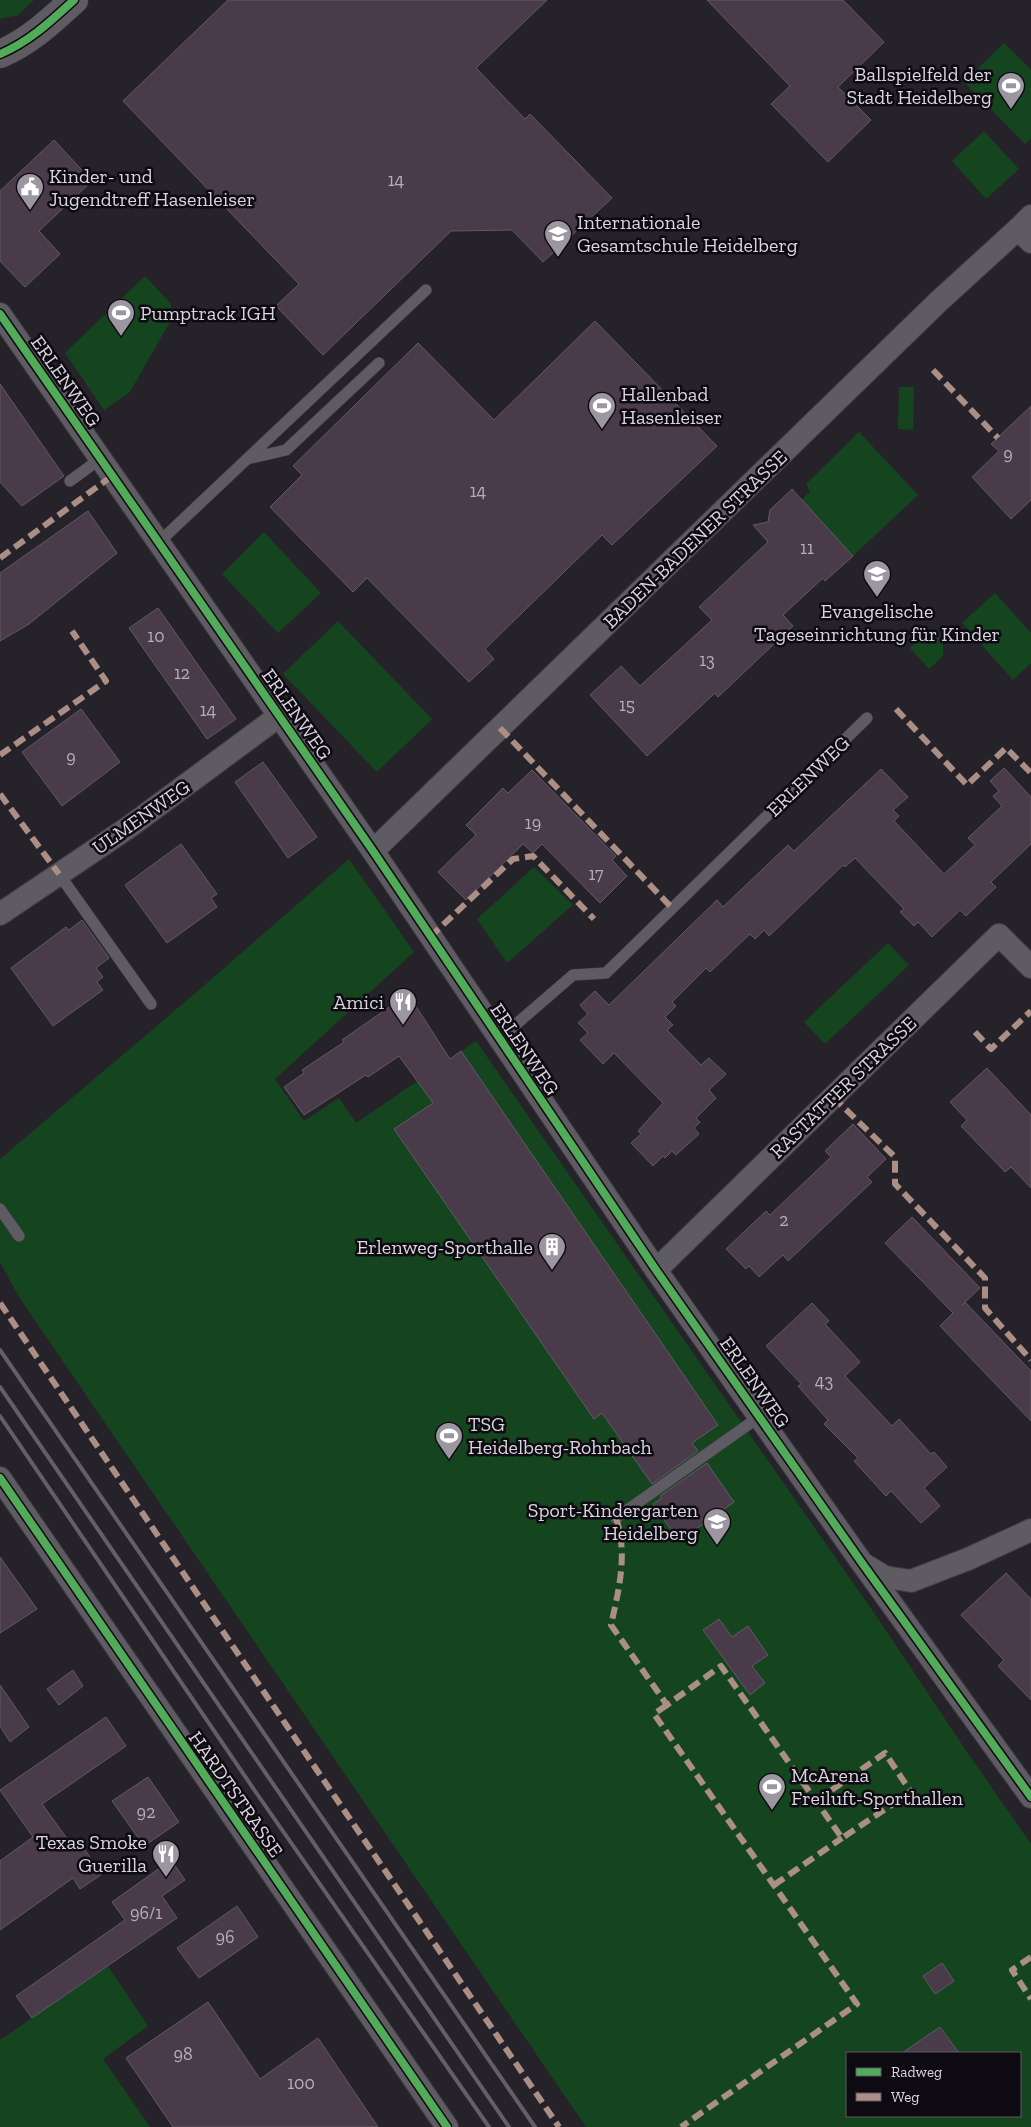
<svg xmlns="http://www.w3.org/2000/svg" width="1031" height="2127" font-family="'Zilla Slab',serif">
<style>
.green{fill:#14451e;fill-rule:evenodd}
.building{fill:#4a3b4a;stroke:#605b62}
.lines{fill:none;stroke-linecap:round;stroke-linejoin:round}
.service-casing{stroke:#403c43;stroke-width:12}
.minor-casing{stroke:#403c43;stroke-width:24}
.tertiary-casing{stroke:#403c43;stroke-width:29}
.service{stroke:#5f5b62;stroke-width:11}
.minor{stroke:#5f5b62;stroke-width:22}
.tertiary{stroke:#5f5b62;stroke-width:28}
.rail{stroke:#625f66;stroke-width:4}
.quiet{stroke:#ac8f84;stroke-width:6;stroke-dasharray:12 6;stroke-linecap:butt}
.cycleway-casing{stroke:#0e0a11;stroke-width:11}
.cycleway{stroke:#51ab58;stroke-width:8}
.labels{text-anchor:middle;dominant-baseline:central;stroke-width:5;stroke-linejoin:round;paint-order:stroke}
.number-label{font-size:18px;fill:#b6aeba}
.poi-label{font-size:20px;fill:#dad5df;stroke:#0e0a11;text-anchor:start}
.street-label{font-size:20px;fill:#dad5df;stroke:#0e0a11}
</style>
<rect width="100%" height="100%" fill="#26222a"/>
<g class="green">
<path d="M0 0H34L18 15 0 19Z"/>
<path d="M1004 43 1031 70V138L1025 144 964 82Z"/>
<path d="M984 131 1019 169 986 199 952 161Z"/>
<path d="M145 276 171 304 170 322 130 392 104 410 65 353Z"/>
<path d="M899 387H914L913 430 898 429Z"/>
<path d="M859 432 918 495 853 556 801 500 810 492 806 484Z"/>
<path d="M264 532 321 593 278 633 222 574Z"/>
<path d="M995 593 1031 633V663L1013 680 962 623Z"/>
<path d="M338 621 432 719 377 772 283 674Z"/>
<path d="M923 636 943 638V656L929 669 910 648Z"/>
<path d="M349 859 414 952 275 1079 304 1121 339 1098 356 1123 476 1041 881 1623 967 1752 1031 1844V2127H586L19 1297 0 1262V1159L192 996ZM847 2053H1020V2116H847Z"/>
<path d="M534 867 573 905 507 963 477 919Z"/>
<path d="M888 943 909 965 825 1044 804 1022Z"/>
<path d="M108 1966 148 2026 103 2059 150 2127H0V2040Z"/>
</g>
<g class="building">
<path d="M228 0H547L476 68 525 119 530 114 612 198 543 262 512 230 451 231 323 355 276 306 299 284 123 101Z"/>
<path d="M707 0H843L884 42 838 87 871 120 828 162 771 104 790 86Z"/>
<path d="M54 140 92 181 39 231 60 254 25 287 0 261V191Z"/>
<path d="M595 321 717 446 612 545 602 535 485 649 494 659 469 682 367 578 353 592 270 507 302 475 293 466 418 343 494 420Z"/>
<path d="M0 384 64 476 22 506 0 482Z"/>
<path d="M1031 406V500L1011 519 972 477 999 451 991 444Z"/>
<path d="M792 489 853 556 825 581 823 578 783 615 793 626 718 697 715 693 647 756 590 695 621 666 640 686 712 620 699 607 768 542 753 525 768 522 770 510Z"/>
<path d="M88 511 117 553 29 624 0 641V573Z"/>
<path d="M158 608 236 719 207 739 129 628Z"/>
<path d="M81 709 120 762 62 806 22 752Z"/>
<path d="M263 762 317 837 288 858 235 782Z"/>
<path d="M1004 768 1031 797V844L991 882 996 887 966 916 960 910 932 937 918 922 914 926 900 912 904 909 855 858 845 867 843 865 769 936 764 930 755 939 750 934 710 972 706 968 672 1002 676 1006 665 1017 673 1025 667 1030 701 1065 709 1058 726 1074 709 1090 716 1098 696 1118 700 1122 694 1128 699 1134 676 1155 672 1151 665 1158 663 1156 653 1166 631 1143 641 1134 638 1131 663 1103 614 1053 603 1064 580 1040 588 1033 578 1023 588 1014 580 1005 595 991 609 1005 717 900 723 907 788 845 794 851 881 769 908 797 893 810 899 816 894 821 944 874 975 845 968 838 1002 806 993 796 999 791 990 781Z"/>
<path d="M532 770 616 856 612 860 627 876 600 903 542 844 533 853 523 844 466 900 438 872 476 835 466 825 503 788 508 793Z"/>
<path d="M181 844 217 894 211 898 217 907 167 943 125 885Z"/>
<path d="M82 920 109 958 96 968 103 977 97 982 103 990 53 1026 11 968 66 927 69 930Z"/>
<path d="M408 994 450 1059 461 1051 718 1425 692 1443 698 1451 652 1484 602 1413 594 1419 394 1129 433 1103 399 1056 368 1077 366 1075 304 1115 284 1087 304 1073 302 1070 344 1042 342 1040Z"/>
<path d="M987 1068 1031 1115V1188L1011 1167 1005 1172 961 1126 967 1120 950 1102Z"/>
<path d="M853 1124 886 1159 867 1177 872 1182 788 1261 783 1255 759 1277 749 1266 746 1269 726 1249 766 1211 770 1215 831 1157 825 1151Z"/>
<path d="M912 1217 980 1288 962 1305 965 1302 1031 1371V1421L940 1326 953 1313 885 1243Z"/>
<path d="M812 1303 829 1321 825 1324 860 1362 845 1376 892 1426 899 1419 931 1454 934 1452 947 1467 924 1488 940 1506 921 1523 891 1491 886 1496 854 1461 858 1458 824 1424 828 1420 798 1386 801 1384 766 1346Z"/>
<path d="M707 1463 734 1502 679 1541 653 1504 662 1498 660 1496Z"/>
<path d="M0 1557 37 1609 0 1633Z"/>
<path d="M1006 1573 1031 1599V1700L998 1666 1004 1660 961 1615Z"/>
<path d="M719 1619 732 1637 748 1626 768 1655 752 1666 765 1683 750 1695 703 1630Z"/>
<path d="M73 1670 83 1686 59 1705 47 1689Z"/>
<path d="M0 1685 29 1727 10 1742 0 1726Z"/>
<path d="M106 1717 126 1746 42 1804 71 1844 77 1839 102 1874 80 1889 73 1878 0 1930V1861L33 1837 0 1790Z"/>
<path d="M148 1777 179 1822 144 1846 112 1801Z"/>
<path d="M171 1860 185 1880 162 1896 177 1918 32 2018 16 1996 125 1920 112 1902Z"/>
<path d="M237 1906 258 1937 199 1978 177 1948Z"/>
<path d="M942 1963 954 1981 935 1994 923 1976Z"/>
<path d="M208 2002 260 2079 318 2038 378 2127H173L126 2058Z"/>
<path d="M940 2027 959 2053H902Z"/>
</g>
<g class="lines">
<defs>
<g id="service">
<path d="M247 459 286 450 379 363"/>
<path d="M70 481 100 459"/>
<path d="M158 543 426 290"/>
<path d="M59 874 151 1004"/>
<path d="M499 1039 573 975 606 973 867 718"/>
<path d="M0 1209 19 1236"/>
<path d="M616 1518 759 1417"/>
</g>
<g id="minor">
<path d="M1031 216 1018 229 1031 242"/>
<path d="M0 314 373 851 656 1270 862 1563 1031 1797"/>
<path d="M373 851 938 302 1018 229"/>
<path d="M0 914 129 827 279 716"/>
<path d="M656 1270 999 935 1031 967"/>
<path d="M0 1478 447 2127"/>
<path d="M865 1565 885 1577 911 1581 968 1559 1031 1530"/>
</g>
<path id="tertiary" d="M0 54C29 42 51 21 74 0"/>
</defs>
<use href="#service" class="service-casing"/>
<use href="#minor" class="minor-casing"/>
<use href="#tertiary" class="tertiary-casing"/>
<use href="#service" class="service"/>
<use href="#minor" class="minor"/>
<use href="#tertiary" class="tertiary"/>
<g class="rail">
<path d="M0 1350 535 2127"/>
<path d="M0 1387 509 2127"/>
<path d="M0 1416 255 1791 489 2127"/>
</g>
<g class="quiet">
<path d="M933 370 998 438"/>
<path d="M0 558 112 476"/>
<path d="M896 709 967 785 1006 748 1031 773"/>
<path d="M500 728 672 908"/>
<path d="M0 755 106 681 72 631"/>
<path d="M0 794 59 874"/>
<path d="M430 937 513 859 533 856 594 919"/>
<path d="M975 1032 991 1049 1031 1011"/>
<path d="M833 1097 895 1157V1184L985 1278V1308L1031 1360"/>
<path d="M0 1303 559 2127"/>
<path d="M616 1518C628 1554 619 1589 611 1625L667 1705 721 1666 842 1838 911 1792 885 1753 816 1801"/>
<path d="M667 1705 654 1714 857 2004 681 2127"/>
<path d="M774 1885 842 1838"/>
<path d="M1031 1957 1012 1970 1031 1999"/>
</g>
<defs>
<g id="cycleway">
<path d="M0 54C29 42 51 21 74 0"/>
<path d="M0 314 373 851 656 1270 862 1563 1031 1797"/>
<path d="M0 1478 447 2127"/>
</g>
</defs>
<use href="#cycleway" class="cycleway-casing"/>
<use href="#cycleway" class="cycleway"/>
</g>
<defs>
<symbol id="stadium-pin" viewBox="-11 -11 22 30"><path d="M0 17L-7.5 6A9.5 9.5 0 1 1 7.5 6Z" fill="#9b96a0" stroke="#0e0a11"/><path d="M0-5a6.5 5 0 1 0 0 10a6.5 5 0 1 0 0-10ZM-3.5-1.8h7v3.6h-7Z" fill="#fff"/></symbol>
<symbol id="civic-pin" viewBox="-11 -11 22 30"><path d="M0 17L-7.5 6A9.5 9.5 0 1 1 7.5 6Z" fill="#9b96a0" stroke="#0e0a11"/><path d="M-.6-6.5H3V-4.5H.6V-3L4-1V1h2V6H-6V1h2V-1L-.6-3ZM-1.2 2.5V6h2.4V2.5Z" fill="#fff"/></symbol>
<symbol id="school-pin" viewBox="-11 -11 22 30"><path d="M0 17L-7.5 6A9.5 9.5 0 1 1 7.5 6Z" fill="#9b96a0" stroke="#0e0a11"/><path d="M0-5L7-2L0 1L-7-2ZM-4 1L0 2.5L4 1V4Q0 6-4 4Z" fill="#fff"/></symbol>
<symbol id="restaurant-pin" viewBox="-11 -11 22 30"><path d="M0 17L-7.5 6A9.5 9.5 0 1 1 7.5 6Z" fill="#9b96a0" stroke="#0e0a11"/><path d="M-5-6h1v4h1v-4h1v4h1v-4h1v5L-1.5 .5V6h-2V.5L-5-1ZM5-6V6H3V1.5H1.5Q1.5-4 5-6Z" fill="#fff"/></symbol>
<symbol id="building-pin" viewBox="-11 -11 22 30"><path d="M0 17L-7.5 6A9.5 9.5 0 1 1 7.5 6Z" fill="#9b96a0" stroke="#0e0a11"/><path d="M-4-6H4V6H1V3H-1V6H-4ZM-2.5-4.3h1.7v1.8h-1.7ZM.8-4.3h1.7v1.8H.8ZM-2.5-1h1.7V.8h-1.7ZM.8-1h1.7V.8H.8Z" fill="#fff"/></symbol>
</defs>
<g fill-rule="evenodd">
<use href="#stadium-pin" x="995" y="70" width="32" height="43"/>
<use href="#civic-pin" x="14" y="171" width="32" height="43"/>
<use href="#school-pin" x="542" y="218" width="32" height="43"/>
<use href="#stadium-pin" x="105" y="297" width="32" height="43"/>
<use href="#stadium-pin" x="586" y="390" width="32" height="43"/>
<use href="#school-pin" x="861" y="558" width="32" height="43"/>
<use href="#restaurant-pin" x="387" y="986" width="32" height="43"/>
<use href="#building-pin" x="536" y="1231" width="32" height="43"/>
<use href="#stadium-pin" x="433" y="1420" width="32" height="43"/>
<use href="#school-pin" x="701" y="1506" width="32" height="43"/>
<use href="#stadium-pin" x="756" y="1771" width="32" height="43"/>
<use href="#restaurant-pin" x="150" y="1838" width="32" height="43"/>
</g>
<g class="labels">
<g class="number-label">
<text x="396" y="180">14</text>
<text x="1008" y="454">9</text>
<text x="478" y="491">14</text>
<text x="807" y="548">11</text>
<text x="156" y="636">10</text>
<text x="707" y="660">13</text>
<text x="182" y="673">12</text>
<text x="627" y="705">15</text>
<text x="208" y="710">14</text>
<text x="71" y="757">9</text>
<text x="533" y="823">19</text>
<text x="596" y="874">17</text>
<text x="784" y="1220">2</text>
<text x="824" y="1381">43</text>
<text x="146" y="1812">92</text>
<text x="146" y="1913">96/1</text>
<text x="225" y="1937">96</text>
<text x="183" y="2054">98</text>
<text x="301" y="2083">100</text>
</g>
<g class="poi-label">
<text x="992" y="74" text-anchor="end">Ballspielfeld der<tspan x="992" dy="23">Stadt Heidelberg</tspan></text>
<text x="49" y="176">Kinder- und<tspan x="49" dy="23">Jugendtreff Hasenleiser</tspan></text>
<text x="577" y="222">Internationale<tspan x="577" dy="23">Gesamtschule Heidelberg</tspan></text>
<text x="140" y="313">Pumptrack IGH</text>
<text x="621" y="394">Hallenbad<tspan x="621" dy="23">Hasenleiser</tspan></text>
<text x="877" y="611" text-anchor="middle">Evangelische<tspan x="877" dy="23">Tageseinrichtung für Kinder</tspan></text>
<text x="384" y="1002" text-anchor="end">Amici</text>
<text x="533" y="1247" text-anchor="end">Erlenweg-Sporthalle</text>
<text x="468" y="1424">TSG<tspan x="468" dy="23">Heidelberg-Rohrbach</tspan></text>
<text x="698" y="1510" text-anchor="end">Sport-Kindergarten<tspan x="698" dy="23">Heidelberg</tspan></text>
<text x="791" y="1775">McArena<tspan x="791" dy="23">Freiluft-Sporthallen</tspan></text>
<text x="147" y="1842" text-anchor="end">Texas Smoke<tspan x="147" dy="23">Guerilla</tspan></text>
</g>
<g class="street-label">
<text transform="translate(66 381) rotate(55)">ERLENWEG</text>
<text transform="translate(695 539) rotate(-44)">BADEN-BADENER STRASSE</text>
<text transform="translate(297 714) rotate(55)">ERLENWEG</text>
<text transform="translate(808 776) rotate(-44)">ERLENWEG</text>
<text transform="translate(141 817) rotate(-35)">ULMENWEG</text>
<text transform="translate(525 1049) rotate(56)">ERLENWEG</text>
<text transform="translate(843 1087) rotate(-44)">RASTATTER STRASSE</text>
<text transform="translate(755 1382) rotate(55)">ERLENWEG</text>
<text transform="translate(236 1794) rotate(55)">HARDTSTRASSE</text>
</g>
</g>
<rect x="846" y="2052" width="175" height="65" fill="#0e0a11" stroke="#605b63"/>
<rect x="856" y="2068" width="25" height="8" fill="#51ab58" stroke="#605b63"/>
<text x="891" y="2077" font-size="15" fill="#dad5df">Radweg</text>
<rect x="856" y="2093" width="25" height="8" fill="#ac8f84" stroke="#605b63"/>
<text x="891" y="2102" font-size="15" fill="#dad5df">Weg</text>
</svg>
